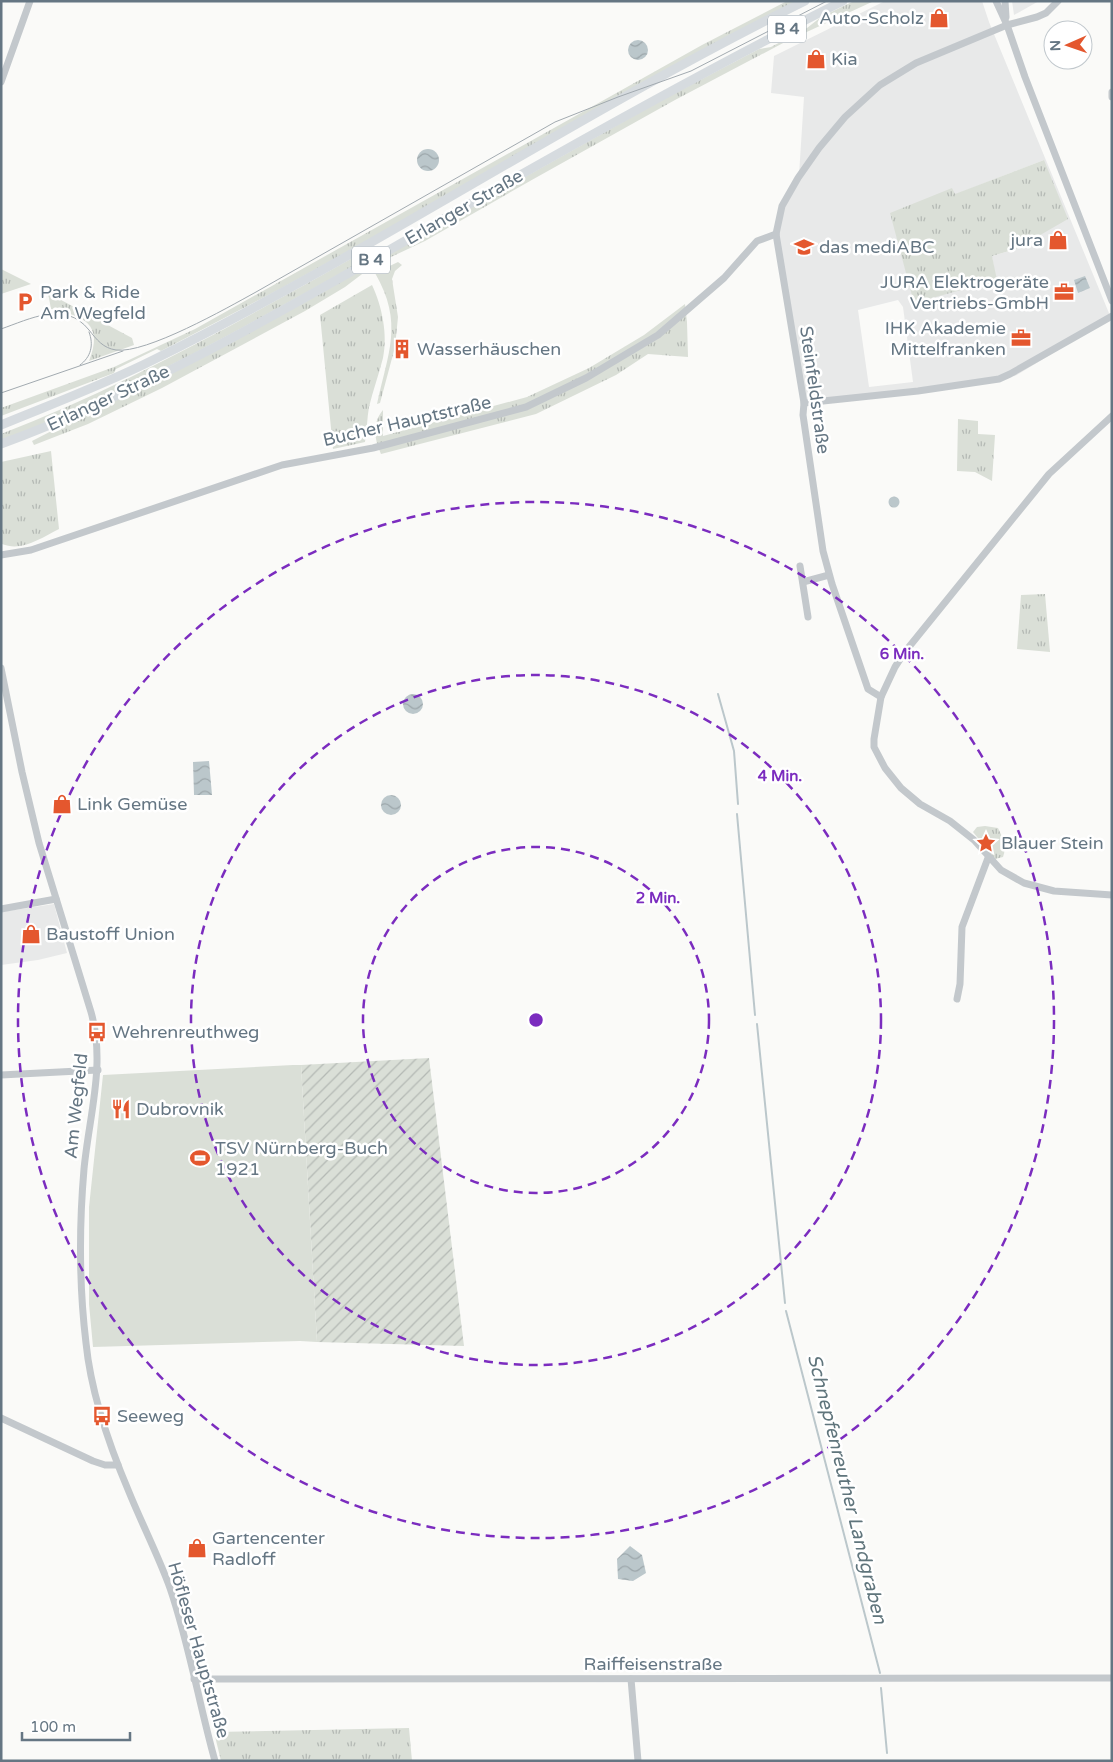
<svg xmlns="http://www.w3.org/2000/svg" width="1113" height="1762" font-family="'Varela Round',sans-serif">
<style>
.built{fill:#e8e9e9;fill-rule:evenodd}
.grass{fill:url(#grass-tufts)}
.garden{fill:url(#garden-furrows)}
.pitch{fill:#dadfd7}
.water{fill:url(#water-waves)}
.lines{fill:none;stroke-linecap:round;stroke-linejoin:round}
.stream{stroke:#bbc7cb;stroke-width:2}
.minor{stroke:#c3c8cc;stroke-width:7}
.major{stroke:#d6dbdf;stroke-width:9}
.tram{stroke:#a2aab0;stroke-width:1}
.ring{fill:none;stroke:#7b2cbf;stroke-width:2.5;stroke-dasharray:9 6}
.labels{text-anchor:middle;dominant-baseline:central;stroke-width:5;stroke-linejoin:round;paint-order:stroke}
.shield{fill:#fff;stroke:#939fa8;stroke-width:1}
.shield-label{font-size:16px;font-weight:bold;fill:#657683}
.poi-label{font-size:18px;fill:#657683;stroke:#fff;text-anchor:start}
.street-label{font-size:18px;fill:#657683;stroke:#fff}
.water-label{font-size:19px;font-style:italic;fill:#60757c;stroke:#fff}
.centre{fill:#7b2cbf;stroke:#fff;stroke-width:2.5}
.ring-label{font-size:15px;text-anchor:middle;font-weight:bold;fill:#7b2cbf;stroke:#fff;stroke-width:5;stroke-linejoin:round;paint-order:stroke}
</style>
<defs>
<pattern id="grass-tufts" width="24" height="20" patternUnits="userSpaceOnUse" patternTransform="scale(1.25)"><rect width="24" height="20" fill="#dadfd7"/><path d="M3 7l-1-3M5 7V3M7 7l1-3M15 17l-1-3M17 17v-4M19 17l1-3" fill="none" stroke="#b4b9b4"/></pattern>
<pattern id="garden-furrows" width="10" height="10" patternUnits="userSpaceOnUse" patternTransform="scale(1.25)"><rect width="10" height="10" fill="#dadfd7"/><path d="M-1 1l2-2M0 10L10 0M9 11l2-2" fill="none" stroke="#b4b9b4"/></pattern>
<pattern id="water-waves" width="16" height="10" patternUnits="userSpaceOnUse" patternTransform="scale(1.25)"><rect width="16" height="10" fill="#bbc7cb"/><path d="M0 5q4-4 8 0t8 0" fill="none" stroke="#9ca6aa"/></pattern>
</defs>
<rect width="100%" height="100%" fill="#fafaf8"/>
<g class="built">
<path d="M885 1H982L989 22 1111 318 1015 376 880 396 806 399 778 230 781 209 799 175 804 97 771 93 774 56ZM1044 160 1016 249 992 256 996 280 914 302 952 189 954 195ZM898 300 903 307 913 382 869 387 858 310Z"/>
<path d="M1012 1H1039L1014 15Z"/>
<path d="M54 904 67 953 38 960 1 965V912Z"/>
</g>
<g class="grass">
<path d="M787 1H800L280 289 161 351 157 349 116 369 114 373 1 416V408L114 367 195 329 702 45Z"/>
<path d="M854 1H874L785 42 675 100 530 181 425 241 374 265 345 287 305 311 162 388 88 424 34 445 32 441 69 422 117 400 307 301 498 192 662 100 759 49 771 47 807 28 821 17Z"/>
<path d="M1044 160 1068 219 1016 249 992 256 997 280 914 303 890 213 952 188 955 194Z"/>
<path d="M356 256 359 263C243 328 126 394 1 440V434C123 387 242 320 356 256Z"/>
<path d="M398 262 402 265 395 271 392 279 398 317 395 347 380 403 377 404C388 353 404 323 375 273Z"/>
<path d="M1 269 31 284 1 294Z"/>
<path d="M372 285C382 306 388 335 383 358 379 374 373 390 369 407 367 418 367 430 365 442L333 449 320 315Z"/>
<path d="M48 293 132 338 134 345 89 361C104 324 84 316 51 309Z"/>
<path d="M685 304 687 322 688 357 648 354 616 375 536 414 381 454C374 439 372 423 383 410V436L527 397 589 368 644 335Z"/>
<path d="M958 419 978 421V434L995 435 992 481 975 472 957 471Z"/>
<path d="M51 451 59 529C41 538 22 552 2 544L1 462Z"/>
<path d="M1045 594 1050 652 1017 649 1021 595Z"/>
<path d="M985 826 998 828C1002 836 1007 847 1003 857L995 859 973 832 977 827Z"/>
<path d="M409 1728 412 1761H221L214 1732Z"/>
</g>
<path class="garden" d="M429 1058 464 1346 317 1342 301 1065Z"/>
<path class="pitch" d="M293 1065H301L317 1342 300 1341 93 1347 89 1304V1207L103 1075Z"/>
<g class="water">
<circle cx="638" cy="50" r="10"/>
<circle cx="428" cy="160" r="11"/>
<path d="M1085 276 1090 288 1078 293 1074 280Z"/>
<circle cx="894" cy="502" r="5.5"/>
<circle cx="413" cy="704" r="10"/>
<path d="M209 761 212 795H194L193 762Z"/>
<circle cx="391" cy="805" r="10"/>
<path d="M630 1546 642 1555 646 1573 633 1581 618 1579 617 1559Z"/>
</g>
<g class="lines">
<g class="stream">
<path d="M718 694 734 751 738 804"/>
<path d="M737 814 755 1015"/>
<path d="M757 1024 785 1303"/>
<path d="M786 1311 880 1673"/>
<path d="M881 1688 887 1753"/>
</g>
<g class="minor">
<path d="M996 1 1007 25 1025 77 1112 301"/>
<path d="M1005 1 1006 17"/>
<path d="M1 82 30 1"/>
<path d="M1112 92V97"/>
<path d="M804 403 918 391 999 379 1010 374 1112 316"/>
<path d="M1112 416 1049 474 904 653 895 667 881 697 874 739V747L885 768 901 788 920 804 950 821 974 840 1001 870 1024 883 1054 891 1112 895"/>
<path d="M1 555 31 550 282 465 373 448 526 407 586 378 658 335 724 278 757 241 776 234"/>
<path d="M800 566 808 617"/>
<path d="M803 582 829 575"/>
<path d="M1 668 22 772 39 843 91 1012C106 1064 89 1116 84 1169 79 1227 79 1285 86 1343 91 1394 109 1445 129 1492 142 1524 158 1555 170 1588 189 1643 199 1704 215 1761"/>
<path d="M881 697 868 689 832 584 823 551 803 415 804 403 776 234 782 206 798 178 819 148 845 117 880 85 916 63 1007 25 1037 17 1046 13 1058 1"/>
<path d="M1 909 56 899"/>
<path d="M957 999 960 984 962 927 988 858"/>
<path d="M1 1075 98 1070"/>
<path d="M1 1418 93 1461 105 1465H118"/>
<path d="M194 1679 1112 1678"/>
<path d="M631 1679 638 1761"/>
</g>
<g class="major">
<path d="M1 425C52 404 103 385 153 360 375 250 582 111 805 1"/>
<path d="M1 444C148 390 284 310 419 233 559 152 699 73 843 1"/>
</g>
<g class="tram">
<path d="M1 329C30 319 65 300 89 330 97 340 103 348 116 350 146 354 227 308 256 292L555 122 618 97 691 71 827 1"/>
<path d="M80 365C91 357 94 345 89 332"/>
<path d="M1 393 123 351"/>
</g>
</g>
<g class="ring">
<circle cx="536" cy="1020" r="173"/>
<circle cx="536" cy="1020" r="345"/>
<circle cx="536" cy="1020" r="518"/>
</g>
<defs>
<symbol id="shop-bare" viewBox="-9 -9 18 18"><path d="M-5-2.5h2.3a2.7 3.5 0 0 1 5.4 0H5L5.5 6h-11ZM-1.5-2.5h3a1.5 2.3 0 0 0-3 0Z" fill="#e4572e" stroke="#fff" stroke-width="2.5" paint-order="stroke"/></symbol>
<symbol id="university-bare" viewBox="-9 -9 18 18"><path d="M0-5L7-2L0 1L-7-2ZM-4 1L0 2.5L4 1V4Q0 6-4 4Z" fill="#e4572e" stroke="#fff" stroke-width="2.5" paint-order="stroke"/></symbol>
<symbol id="office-bare" viewBox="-9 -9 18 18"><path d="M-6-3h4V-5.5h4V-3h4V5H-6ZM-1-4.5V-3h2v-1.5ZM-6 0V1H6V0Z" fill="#e4572e" stroke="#fff" stroke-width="2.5" paint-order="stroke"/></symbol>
<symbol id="parking-bare" viewBox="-9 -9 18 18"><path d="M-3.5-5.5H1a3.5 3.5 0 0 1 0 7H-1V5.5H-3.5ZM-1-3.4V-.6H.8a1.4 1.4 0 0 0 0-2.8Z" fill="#e4572e" stroke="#fff" stroke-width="2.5" paint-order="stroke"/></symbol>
<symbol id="building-bare" viewBox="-9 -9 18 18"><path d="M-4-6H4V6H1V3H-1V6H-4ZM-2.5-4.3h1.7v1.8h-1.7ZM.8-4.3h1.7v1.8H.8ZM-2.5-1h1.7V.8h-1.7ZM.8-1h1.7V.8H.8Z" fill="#e4572e" stroke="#fff" stroke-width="2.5" paint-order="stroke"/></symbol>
<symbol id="sight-bare" viewBox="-9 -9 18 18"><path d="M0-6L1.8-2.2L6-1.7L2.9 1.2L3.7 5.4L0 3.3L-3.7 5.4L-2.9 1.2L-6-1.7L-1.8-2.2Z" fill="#e4572e" stroke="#fff" stroke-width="2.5" paint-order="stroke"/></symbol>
<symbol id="bus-bare" viewBox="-9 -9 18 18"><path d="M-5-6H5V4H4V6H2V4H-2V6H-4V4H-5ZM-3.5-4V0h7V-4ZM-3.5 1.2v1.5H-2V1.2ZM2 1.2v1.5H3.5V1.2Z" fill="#e4572e" stroke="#fff" stroke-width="2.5" paint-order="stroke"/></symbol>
<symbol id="restaurant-bare" viewBox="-9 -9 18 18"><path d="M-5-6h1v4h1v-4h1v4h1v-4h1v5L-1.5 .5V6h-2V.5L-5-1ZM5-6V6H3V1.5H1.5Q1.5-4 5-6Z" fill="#e4572e" stroke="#fff" stroke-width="2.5" paint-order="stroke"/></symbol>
<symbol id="stadium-bare" viewBox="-9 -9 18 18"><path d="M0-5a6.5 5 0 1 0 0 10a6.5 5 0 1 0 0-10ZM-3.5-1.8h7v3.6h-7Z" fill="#e4572e" stroke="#fff" stroke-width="2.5" paint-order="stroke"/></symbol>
</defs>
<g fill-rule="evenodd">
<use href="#shop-bare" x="925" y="4" width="28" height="28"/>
<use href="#shop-bare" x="802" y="45" width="28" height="28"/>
<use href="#shop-bare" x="1044" y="226" width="28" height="28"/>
<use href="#university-bare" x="790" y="233" width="28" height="28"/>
<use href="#office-bare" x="1050" y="278" width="28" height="28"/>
<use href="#parking-bare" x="11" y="288" width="28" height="28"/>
<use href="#office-bare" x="1007" y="324" width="28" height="28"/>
<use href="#building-bare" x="388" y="335" width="28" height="28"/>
<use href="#shop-bare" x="48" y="790" width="28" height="28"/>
<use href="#sight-bare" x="972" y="829" width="28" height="28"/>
<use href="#shop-bare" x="17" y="920" width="28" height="28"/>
<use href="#bus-bare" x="83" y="1018" width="28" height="28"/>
<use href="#restaurant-bare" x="107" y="1095" width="28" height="28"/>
<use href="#stadium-bare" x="186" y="1144" width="28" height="28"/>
<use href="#bus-bare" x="88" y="1402" width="28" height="28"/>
<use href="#shop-bare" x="183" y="1534" width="28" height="28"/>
</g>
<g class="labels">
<g class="shield">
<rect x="768" y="15.5" width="38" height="27" rx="4"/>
<rect x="352" y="246.5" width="38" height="27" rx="4"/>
</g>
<g class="shield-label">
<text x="787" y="29">B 4</text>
<text x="371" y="260">B 4</text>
</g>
<g class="poi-label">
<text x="924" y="18" text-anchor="end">Auto-Scholz</text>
<text x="831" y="59">Kia</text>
<text x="1043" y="240" text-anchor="end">jura</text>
<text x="819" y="247">das mediABC</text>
<text x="1049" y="282" text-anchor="end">JURA Elektrogeräte<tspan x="1049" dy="21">Vertriebs-GmbH</tspan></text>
<text x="40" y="292">Park &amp; Ride<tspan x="40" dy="21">Am Wegfeld</tspan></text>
<text x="1006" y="328" text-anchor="end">IHK Akademie<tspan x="1006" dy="21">Mittelfranken</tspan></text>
<text x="417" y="349">Wasserhäuschen</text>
<text x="77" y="804">Link Gemüse</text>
<text x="1001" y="843">Blauer Stein</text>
<text x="46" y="934">Baustoff Union</text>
<text x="112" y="1032">Wehrenreuthweg</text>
<text x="136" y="1109">Dubrovnik</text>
<text x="215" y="1148">TSV Nürnberg-Buch<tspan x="215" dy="21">1921</tspan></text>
<text x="117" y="1416">Seeweg</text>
<text x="212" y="1538">Gartencenter<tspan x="212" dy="21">Radloff</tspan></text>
</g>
<g class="street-label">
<text transform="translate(464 207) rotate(-30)">Erlanger Straße</text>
<text transform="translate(815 390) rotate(82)">Steinfeldstraße</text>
<text transform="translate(108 398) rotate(-25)">Erlanger Straße</text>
<text transform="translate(407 421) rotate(-13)">Bucher Hauptstraße</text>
<text transform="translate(76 1106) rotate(-84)">Am Wegfeld</text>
<text transform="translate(199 1650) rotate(74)">Höfleser Hauptstraße</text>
<text x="653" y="1664">Raiffeisenstraße</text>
</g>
<g class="water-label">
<text transform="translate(847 1489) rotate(76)">Schnepfenreuther Landgraben</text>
</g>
</g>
<circle cx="536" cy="1020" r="8" class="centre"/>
<g class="ring-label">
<text x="902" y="659">6 Min.</text>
<text x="780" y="781">4 Min.</text>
<text x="658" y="903">2 Min.</text>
</g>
<rect width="1113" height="1762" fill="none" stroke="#657683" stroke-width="5"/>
<g transform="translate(1068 45) rotate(268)"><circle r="24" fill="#ffffff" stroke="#c1c8cd"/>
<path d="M0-4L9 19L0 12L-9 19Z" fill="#e4572e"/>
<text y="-8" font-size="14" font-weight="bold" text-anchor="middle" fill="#657683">N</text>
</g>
<path d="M22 1732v8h108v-8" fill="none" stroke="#657683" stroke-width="2.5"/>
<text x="30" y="1732" font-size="15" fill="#657683" stroke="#ffffff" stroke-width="4" paint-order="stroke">100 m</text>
</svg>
